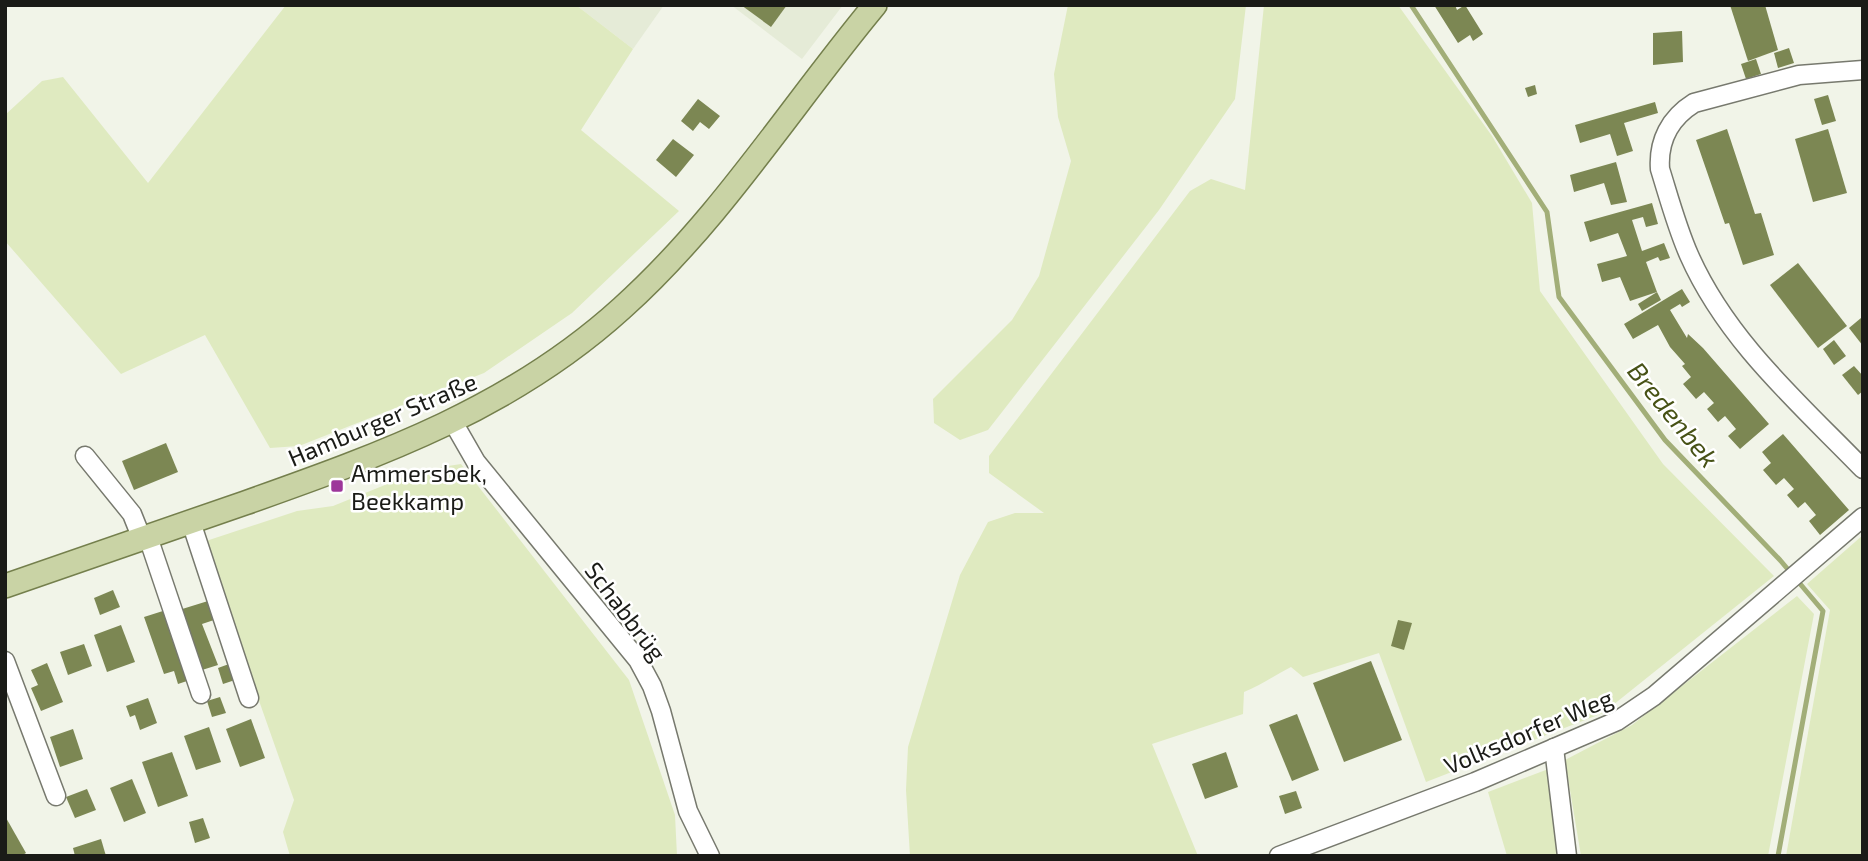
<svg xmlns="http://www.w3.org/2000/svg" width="1868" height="861" font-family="'Exo 2',sans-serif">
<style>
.built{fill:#e5ebd7}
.green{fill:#dfeac0}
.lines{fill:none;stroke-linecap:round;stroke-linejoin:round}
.stream{stroke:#a2ae78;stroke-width:5}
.building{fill:#7c8753}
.minor-casing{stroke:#77796e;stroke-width:21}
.major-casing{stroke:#747f4c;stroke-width:26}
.minor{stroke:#fff;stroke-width:18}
.major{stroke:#c9d3a5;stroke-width:23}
.poi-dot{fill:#9d369a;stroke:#fff;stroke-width:2.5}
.labels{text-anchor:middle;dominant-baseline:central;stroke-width:5;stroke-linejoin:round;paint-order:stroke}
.street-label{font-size:24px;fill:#1a1b17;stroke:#fff}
.poi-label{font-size:24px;fill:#1a1b17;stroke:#fff;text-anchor:start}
.water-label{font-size:26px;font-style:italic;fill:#475216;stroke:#fff}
</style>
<rect width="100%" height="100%" fill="#f1f4e8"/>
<g class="built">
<path d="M576 5H664L633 49Z"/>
<path d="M731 5H843L802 59Z"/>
</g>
<g class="green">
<path d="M286 5H576L633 49 581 130 679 211 572 313 484 373 299 446 270 448 205 335 121 374 5 241V115L42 81 63 77 148 183Z"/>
<path d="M1068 5H1246L1235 99 1159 210 988 430 960 440 934 423 933 399 1012 320 1039 276 1071 161 1058 117 1054 74Z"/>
<path d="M1264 5H1398L1492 136 1532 203 1540 291 1663 464 1774 576 1603 713 1426 782 1379 653 1303 677 1291 667C1275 675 1261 685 1244 692L1243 714 1152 744 1198 856H910L906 790 908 747 960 575 988 522 1015 513H1044L989 473V456L1190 191 1211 179 1245 190Z"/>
<path d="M461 464 629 680 675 815 677 856H290L283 832 294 800 203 542 297 511 333 506 422 470Z"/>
<path d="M1863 535V856H1786L1830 610 1807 584Z"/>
<path d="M1797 596 1814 614 1768 856H1581L1565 760 1632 725Z"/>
<path d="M1551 768 1562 856H1507L1488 792Z"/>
</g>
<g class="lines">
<path class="stream" d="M1411 5 1547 212 1559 297 1665 440 1780 560 1823 611 1778 856"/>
</g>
<g class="building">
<path d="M741 5H787L771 27Z"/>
<path d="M1434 5H1455L1457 10 1465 5 1483 34 1473 41 1470 35 1458 43Z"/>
<path d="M1730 5H1765L1778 50 1748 61Z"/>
<path d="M1682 31 1683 62 1653 65V33Z"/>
<path d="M1789 48 1794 63 1778 68 1774 53Z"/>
<path d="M1756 59 1761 74 1746 79 1741 64Z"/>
<path d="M1535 85 1537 94 1528 97 1525 88Z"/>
<path d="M1828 95 1836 121 1822 125 1814 99Z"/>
<path d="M698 99 720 116 709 129 700 122 693 131 681 121Z"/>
<path d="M1655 102 1658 113 1624 123 1633 151 1617 156 1610 134 1580 143 1575 125Z"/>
<path d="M1727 129 1755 214 1761 213 1774 255 1743 265 1729 223 1725 224 1696 140Z"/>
<path d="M1828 129 1847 193 1813 202 1795 139Z"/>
<path d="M673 139 694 155 676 177 656 160Z"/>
<path d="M1616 162 1627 202 1611 205 1604 183 1574 192 1570 175Z"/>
<path d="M1652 203 1658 224 1646 227 1643 217 1632 220 1642 251 1664 243 1670 258 1660 261 1658 257 1646 262 1657 292 1630 301 1620 277 1602 282 1597 264 1627 256 1618 233 1590 242 1584 222Z"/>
<path d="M1798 263 1847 326 1818 348 1770 285Z"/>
<path d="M1682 289 1690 302 1682 307 1680 304 1670 310 1687 338 1688 334 1703 348 1769 424 1740 449 1728 436 1736 429 1725 416 1718 422 1707 409 1714 403 1704 392 1696 399 1683 384 1691 377 1682 366 1685 364 1670 347 1658 325 1633 339 1624 324Z"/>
<path d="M1657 292 1661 300 1642 311 1638 304Z"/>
<path d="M1861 318 1863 320V346L1849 328Z"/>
<path d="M1834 340 1846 356 1834 365 1823 349Z"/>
<path d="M1854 366 1863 376V391L1858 395 1842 375Z"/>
<path d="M1783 434 1849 510 1820 535 1809 521 1816 515 1805 502 1798 508 1787 495 1794 489 1784 478 1776 485 1763 470 1771 463 1762 452Z"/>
<path d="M166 443 178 472 134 490 122 461Z"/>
<path d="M113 590 120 607 100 615 94 598Z"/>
<path d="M208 601 214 620 202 624 218 665 202 670 179 610Z"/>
<path d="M166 610 190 680 178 684 174 671 164 674 144 617Z"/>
<path d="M1398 620 1412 623 1404 650 1391 646Z"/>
<path d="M121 625 135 662 107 672 94 635Z"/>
<path d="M84 644 92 666 68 675 60 652Z"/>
<path d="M1371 661 1402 740 1344 762 1313 683Z"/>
<path d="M47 663 63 702 41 711 31 688 38 685 31 670Z"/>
<path d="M229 664 235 680 223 684 218 668Z"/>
<path d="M220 697 226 713 212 717 207 701Z"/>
<path d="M148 698 157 723 140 730 135 715 130 717 126 706Z"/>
<path d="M1297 714 1319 770 1292 781 1269 725Z"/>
<path d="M251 719 265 758 240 767 226 729Z"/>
<path d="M209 727 221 762 196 770 184 736Z"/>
<path d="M73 729 83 759 60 767 50 737Z"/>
<path d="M172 752 188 796 158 807 142 762Z"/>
<path d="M1226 752 1238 787 1205 799 1192 764Z"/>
<path d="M132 779 146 813 124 822 110 788Z"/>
<path d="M87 789 96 810 75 818 66 797Z"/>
<path d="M1296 791 1302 808 1285 814 1279 796Z"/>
<path d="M5 816 26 853 21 856H5Z"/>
<path d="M203 818 210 838 195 843 189 822Z"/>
<path d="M101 839 106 856H75L73 848Z"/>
</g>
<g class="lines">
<defs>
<g id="minor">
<path d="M1863 70 1799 75 1694 103C1670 118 1658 141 1660 169 1669 198 1677 228 1689 255 1727 341 1799 403 1863 469"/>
<path d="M453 422 476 462 638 660 652 686 661 711 688 811 710 856"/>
<path d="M85 456 132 514 142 539"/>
<path d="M191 522 249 698"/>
<path d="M148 537 201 694"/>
<path d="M5 661 56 796"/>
<path d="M1554 748 1567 856"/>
<path d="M1279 856 1475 782 1617 721 1654 696 1863 517"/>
</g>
<path id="major" d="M5 586C85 559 165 531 245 503 383 454 512 408 622 308 720 220 791 106 875 5"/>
</defs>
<use href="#minor" class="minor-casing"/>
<use href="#major" class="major-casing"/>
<use href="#minor" class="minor"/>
<use href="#major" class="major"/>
</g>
<rect class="poi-dot" x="330" y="479" width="14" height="14" rx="3.5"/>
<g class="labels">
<g class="street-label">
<text transform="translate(382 419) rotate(-23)">Hamburger Straße</text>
<text transform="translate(626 611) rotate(53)">Schabbrüg</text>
<text transform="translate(1528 731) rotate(-23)">Volksdorfer Weg</text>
</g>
<g class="poi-label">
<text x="351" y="472">Ammersbek,<tspan x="351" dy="28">Beekkamp</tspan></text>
</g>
<g class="water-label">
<text transform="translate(1674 414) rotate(51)">Bredenbek</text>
</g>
</g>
<rect width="1868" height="861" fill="none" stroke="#1a1b17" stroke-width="14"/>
</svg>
